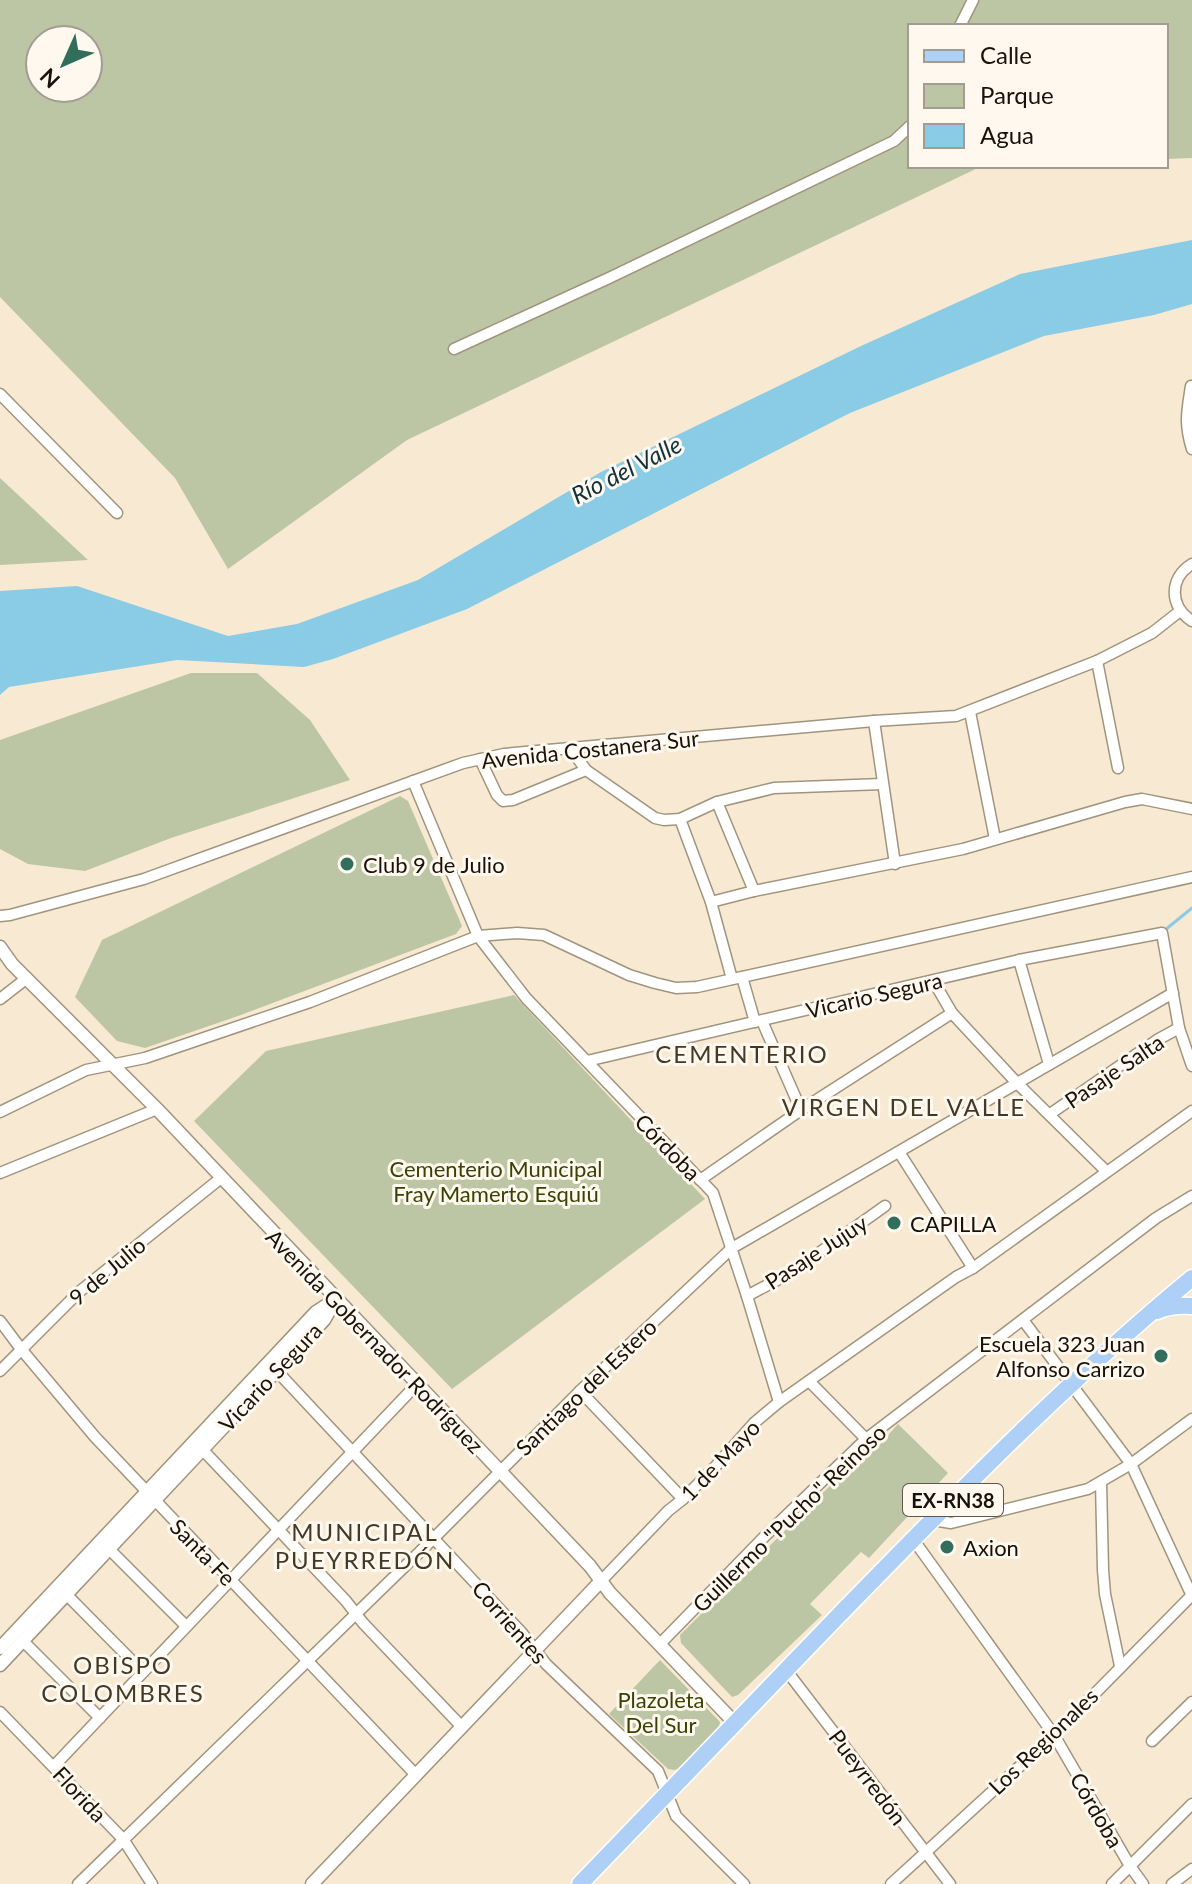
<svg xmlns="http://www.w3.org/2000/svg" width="1192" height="1884" font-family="Lato,sans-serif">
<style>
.green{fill:#bcc6a5;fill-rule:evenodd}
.water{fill:#8acbe6}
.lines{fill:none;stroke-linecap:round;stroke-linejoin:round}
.stream{stroke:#8acbe6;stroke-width:3}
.minor-casing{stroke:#a1947e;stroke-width:13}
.tertiary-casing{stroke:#a1947e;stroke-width:15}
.primary-casing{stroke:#fff;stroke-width:19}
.minor{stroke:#fff;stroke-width:10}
.tertiary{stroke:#fff;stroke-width:12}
.primary{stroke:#aed0f6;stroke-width:16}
.poi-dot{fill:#316f5c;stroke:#fef8ef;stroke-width:3}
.labels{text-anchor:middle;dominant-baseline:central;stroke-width:6;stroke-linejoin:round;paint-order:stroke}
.shield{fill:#fef8ef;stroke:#5c574f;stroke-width:2}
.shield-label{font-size:20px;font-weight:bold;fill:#17120a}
.street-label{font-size:22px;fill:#17120a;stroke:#fef8ef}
.poi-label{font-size:22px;fill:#17120a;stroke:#fef8ef;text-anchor:start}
.park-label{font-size:22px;fill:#374302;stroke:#fef8ef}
.water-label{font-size:24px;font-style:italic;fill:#11313c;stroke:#fef8ef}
.neighbourhood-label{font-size:24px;letter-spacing:2px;fill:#443926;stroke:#fef8ef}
</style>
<rect width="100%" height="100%" fill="#f8e9d2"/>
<g class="green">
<path d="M0 0H1192V158L1166 159V26H910V166H982L407 440 228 569 175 478 0 297ZM40 40H88V88H40Z"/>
<path d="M0 478 88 560 0 565Z"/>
<path d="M191 673H257L310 720 350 780 171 838 85 871 28 864 0 849V740Z"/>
<path d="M400 796 408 801 462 926 456 934 238 1016 145 1048 117 1041 75 997 102 940Z"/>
<path d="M514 995 705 1199 452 1389 194 1121 266 1051Z"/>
<path d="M898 1424 948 1473 869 1558 861 1552 810 1604 822 1615 738 1695 732 1697 681 1643 680 1635 866 1450 874 1451Z"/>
<path d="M660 1660 720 1722 719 1727 678 1769 674 1770 668 1769 609 1714Z"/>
</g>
<path class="water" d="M1192 240V304L1154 315 1044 336 850 413 467 609 333 659 304 667 177 660 9 687 0 695V591L77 586 228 636 297 624 418 580 601 472 861 346 1020 274Z"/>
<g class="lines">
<path class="stream" d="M1165 930 1192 908"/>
<defs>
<g id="minor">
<path d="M960 26 973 0"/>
<path d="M454 349 609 278 894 141 910 126"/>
<path d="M1191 386C1187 412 1184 423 1192 449"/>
<path d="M0 394 117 513"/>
<path d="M1192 564C1169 578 1169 606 1192 621"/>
<path d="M1097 661 1118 768"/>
<path d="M970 712 995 839"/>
<path d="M874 721 895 864"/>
<path d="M571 749 586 770 655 818 664 820 680 819 717 802 774 788 882 784"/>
<path d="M480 759 497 795 503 801 513 800 586 770"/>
<path d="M413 781 478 936 526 998 713 1193 747 1296 779 1402"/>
<path d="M717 802 754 891"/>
<path d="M680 819 711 902 732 979"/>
<path d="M711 902 754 891 963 849 1125 802 1142 799 1192 809"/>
<path d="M0 916 10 915 144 879 463 763 504 754 874 721 956 716 1097 661 1152 633 1180 611"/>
<path d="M1019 960 1049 1064"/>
<path d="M742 977 755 1022"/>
<path d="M934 982 952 1013 1017 1083 1106 1171"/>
<path d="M0 999 27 978"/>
<path d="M762 1021 801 1110"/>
<path d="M587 1061 1019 960 1162 933 1179 1028 1192 1066"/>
<path d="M0 1112 86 1070 145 1058 310 1002 478 936 517 933 544 935 629 975 655 983 676 988 697 987 1192 877"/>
<path d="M1050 1114 1157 1040 1179 1028"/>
<path d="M899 1152 973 1268"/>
<path d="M0 1173 157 1109"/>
<path d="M700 1180 801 1110 952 1013"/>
<path d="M747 1296 792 1272 885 1206"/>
<path d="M1023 1320 1131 1464 1192 1596"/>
<path d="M0 1321 21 1349 95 1437 416 1775"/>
<path d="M274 1368 522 1633 546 1664 658 1771 676 1816 744 1884"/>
<path d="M0 1371 79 1292 221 1178"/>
<path d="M809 1381 866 1439"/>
<path d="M580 1391 683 1499"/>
<path d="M199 1446 346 1601 363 1623 462 1727"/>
<path d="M1101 1482 1103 1570 1105 1594 1120 1666"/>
<path d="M933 1520 951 1523 1088 1489 1131 1464 1192 1419"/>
<path d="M913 1539 1054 1735 1130 1866 1143 1884"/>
<path d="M109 1549 186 1626"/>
<path d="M601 1581 668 1511 683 1499 715 1467 754 1423 779 1402 956 1277 973 1268 1192 1111"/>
<path d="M66 1594 143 1672"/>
<path d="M23 1641 100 1718"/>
<path d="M660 1644 766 1535 866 1439 1156 1218 1192 1196"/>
<path d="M786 1670 950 1884"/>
<path d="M0 1712 123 1839 152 1884"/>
<path d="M1152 1741 1192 1702"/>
<path d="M54 1766 417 1384"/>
<path d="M78 1884 434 1538 580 1391 732 1248 1173 993"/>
<path d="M891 1884 1054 1735 1192 1595"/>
<path d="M1112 1884 1192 1804"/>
<path d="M1172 1884 1192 1869"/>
</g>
<g id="tertiary">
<path d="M0 947 12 964 157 1109 590 1566 610 1593 734 1722"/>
<path d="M0 1648 316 1312 333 1301"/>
<path d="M0 1665 324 1320 336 1299"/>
<path d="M312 1884 601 1581"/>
</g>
<g id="primary">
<path d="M1157 1311C1168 1306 1180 1305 1192 1306"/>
<path d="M580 1884C667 1793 754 1703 841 1613 954 1497 1067 1381 1192 1278"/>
</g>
</defs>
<use href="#minor" class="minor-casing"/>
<use href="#tertiary" class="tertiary-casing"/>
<use href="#primary" class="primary-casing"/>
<use href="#minor" class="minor"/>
<use href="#tertiary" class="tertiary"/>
<use href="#primary" class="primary"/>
</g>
<g class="poi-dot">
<circle cx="347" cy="864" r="8"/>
<circle cx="894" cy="1223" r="8"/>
<circle cx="1161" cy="1356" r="8"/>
<circle cx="947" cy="1547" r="8"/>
</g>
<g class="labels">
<rect class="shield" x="903" y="1484" width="100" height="32" rx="6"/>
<g class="shield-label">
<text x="953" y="1500">EX-RN38</text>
</g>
<g class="street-label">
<text transform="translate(590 749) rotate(-6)">Avenida Costanera Sur</text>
<text transform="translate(874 995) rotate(-13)">Vicario Segura</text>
<text transform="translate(1114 1071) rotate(-34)">Pasaje Salta</text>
<text transform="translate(668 1147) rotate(46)">Córdoba</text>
<text transform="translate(816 1252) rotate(-33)">Pasaje Jujuy</text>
<text transform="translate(107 1271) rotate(-40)">9 de Julio</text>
<text transform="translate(375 1341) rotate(46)">Avenida Gobernador Rodríguez</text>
<text transform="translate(270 1377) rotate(-47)">Vicario Segura</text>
<text transform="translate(586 1387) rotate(-44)">Santiago del Estero</text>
<text transform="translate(720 1460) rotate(-46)">1 de Mayo</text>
<text transform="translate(789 1518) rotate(-44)">Guillermo "Pucho" Reinoso</text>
<text transform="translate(203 1552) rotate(46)">Santa Fe</text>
<text transform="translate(510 1622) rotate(49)">Corrientes</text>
<text transform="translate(1043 1741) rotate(-44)">Los Regionales</text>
<text transform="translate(868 1777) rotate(53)">Pueyrredón</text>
<text transform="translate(80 1794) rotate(47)">Florida</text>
<text transform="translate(1097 1810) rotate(60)">Córdoba</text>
</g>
<g class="poi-label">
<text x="363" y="864">Club 9 de Julio</text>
<text x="910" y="1223">CAPILLA</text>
<text x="1145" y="1343" text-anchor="end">Escuela 323 Juan<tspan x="1145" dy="25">Alfonso Carrizo</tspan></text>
<text x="963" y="1547">Axion</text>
</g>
<g class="park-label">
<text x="496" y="1168">Cementerio Municipal<tspan x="496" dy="25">Fray Mamerto Esquiú</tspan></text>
<text x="661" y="1699">Plazoleta<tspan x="661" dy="25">Del Sur</tspan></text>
</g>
<g class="water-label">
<text transform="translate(626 469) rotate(-27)">Río del Valle</text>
</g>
<g class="neighbourhood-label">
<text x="742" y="1053">CEMENTERIO</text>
<text x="904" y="1106">VIRGEN DEL VALLE</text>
<text x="365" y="1531">MUNICIPAL<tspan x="365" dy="28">PUEYRREDÓN</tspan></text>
<text x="123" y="1664">OBISPO<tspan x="123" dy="28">COLOMBRES</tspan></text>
</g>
</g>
<rect x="908" y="24" width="260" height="144" fill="#fef8ef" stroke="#a29c93" stroke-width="2"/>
<rect x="924" y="50" width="40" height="12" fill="#aed0f6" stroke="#a29c93" stroke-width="2"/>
<text x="980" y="64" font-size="24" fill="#17120a">Calle</text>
<rect x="924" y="84" width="40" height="24" fill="#bcc6a5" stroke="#a29c93" stroke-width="2"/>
<text x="980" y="104" font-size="24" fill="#17120a">Parque</text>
<rect x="924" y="124" width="40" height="24" fill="#8acbe6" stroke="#a29c93" stroke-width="2"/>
<text x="980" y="144" font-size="24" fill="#17120a">Agua</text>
<g transform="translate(64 64) rotate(225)"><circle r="38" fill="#fef8ef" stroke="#a29c93" stroke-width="2"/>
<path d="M0-6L14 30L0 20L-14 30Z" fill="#316f5c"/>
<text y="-12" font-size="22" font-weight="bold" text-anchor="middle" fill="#17120a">N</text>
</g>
</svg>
